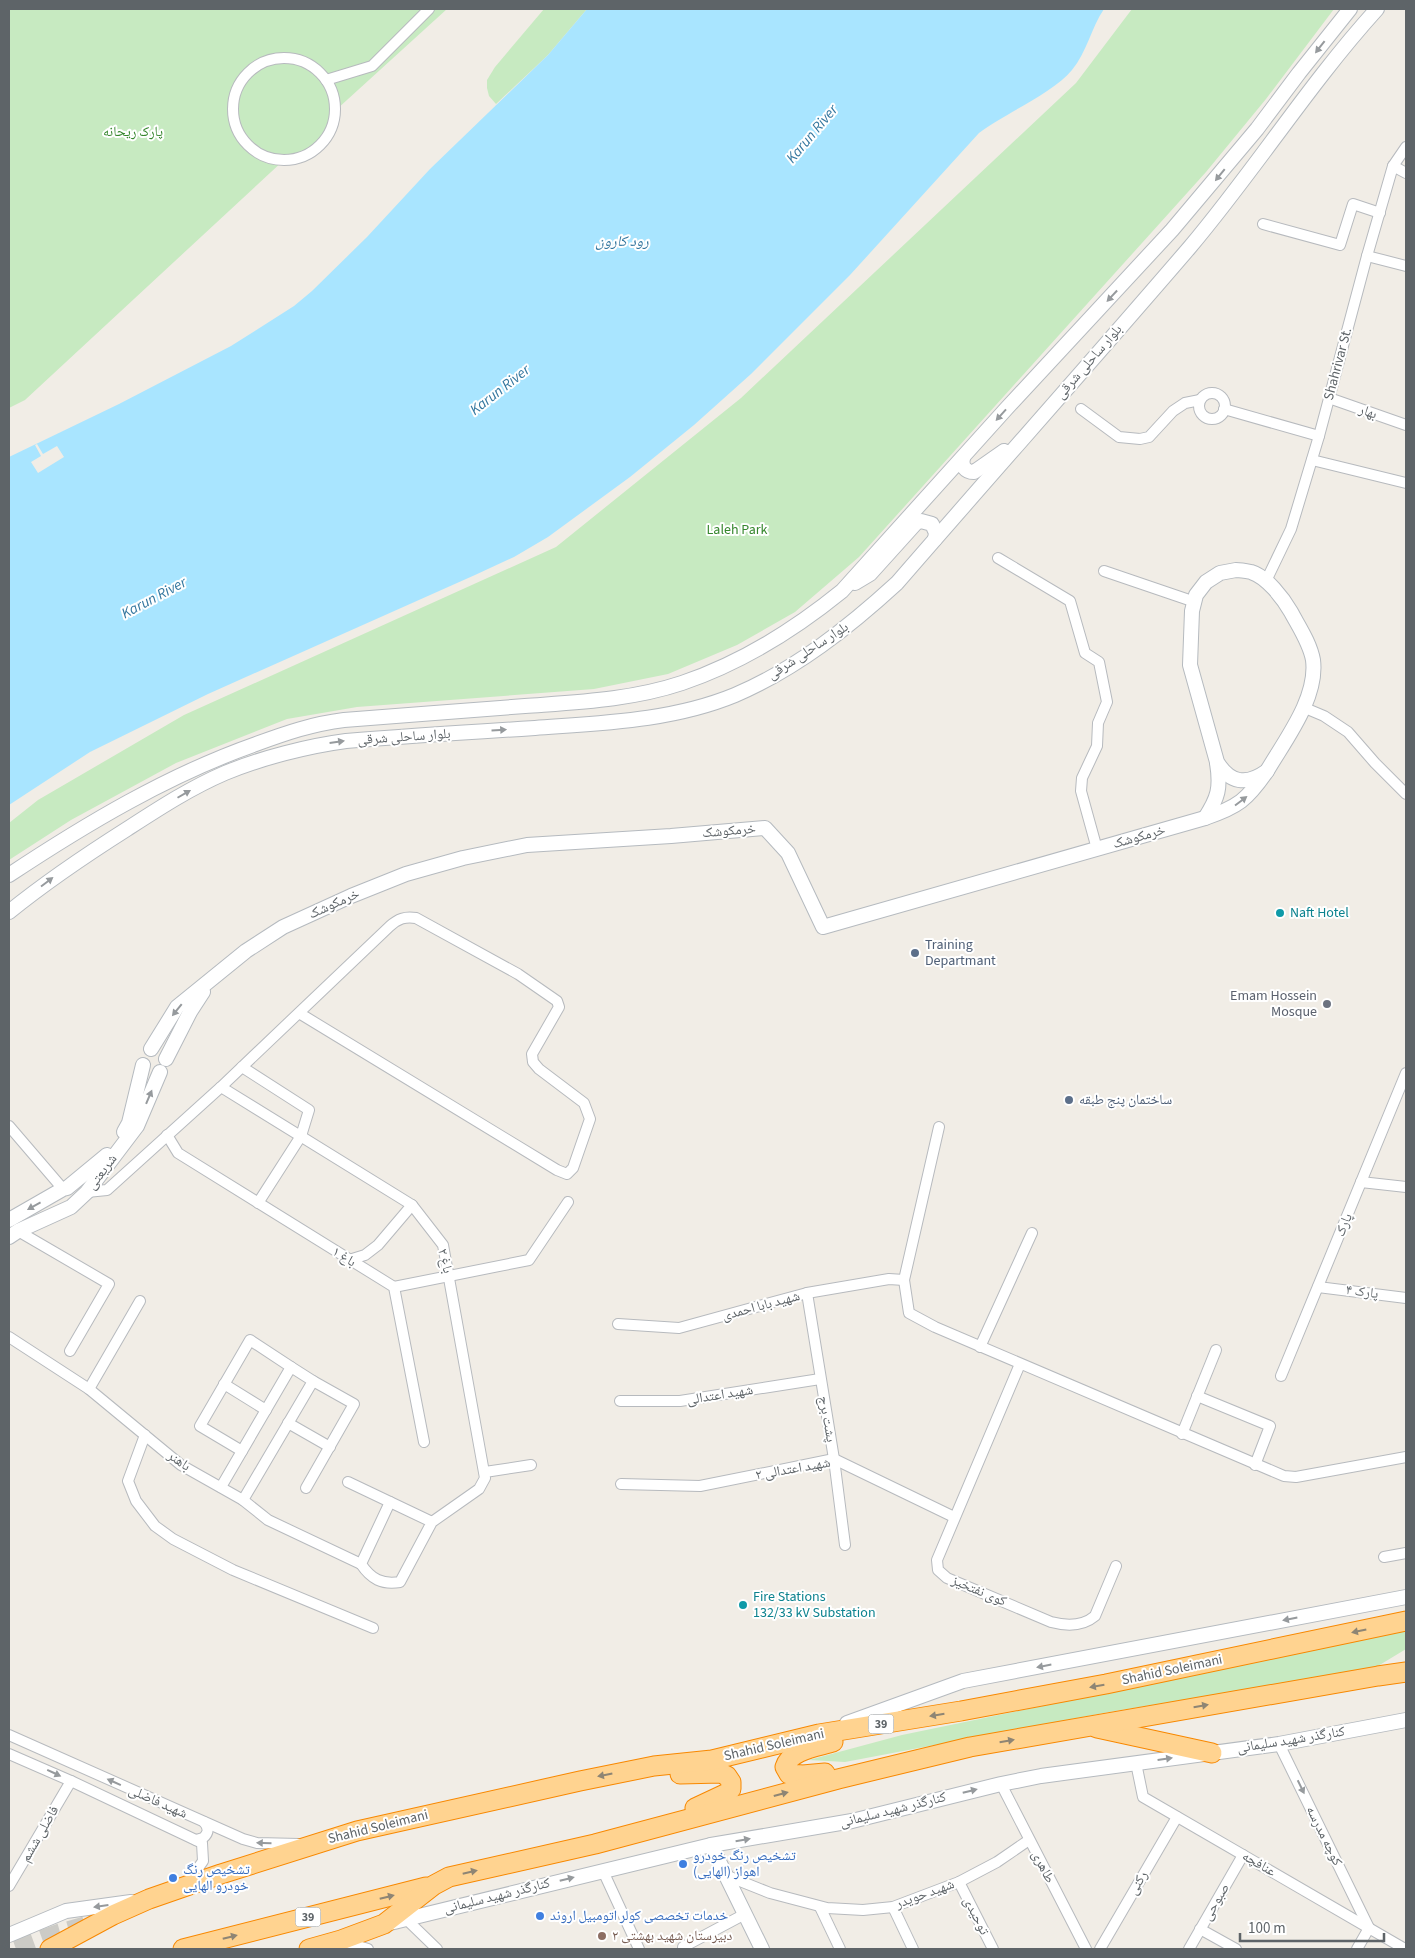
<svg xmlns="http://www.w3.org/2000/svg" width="1415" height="1958" font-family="'Source Sans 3','Noto Naskh Arabic',sans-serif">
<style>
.green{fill:#c7eac1}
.water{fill:#a9e5ff}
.pier{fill:#f1ede6}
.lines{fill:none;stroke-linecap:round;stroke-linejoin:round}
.highway-tunnel{stroke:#cccbc6;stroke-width:19;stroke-dasharray:19 9;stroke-linecap:butt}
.street-casing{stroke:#b7babe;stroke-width:12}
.secondary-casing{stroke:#b5babf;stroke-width:16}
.highway-casing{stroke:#f88800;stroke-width:21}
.street{stroke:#fff;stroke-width:10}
.secondary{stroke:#fff;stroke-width:14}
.highway{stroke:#ffd390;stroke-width:19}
.oneway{fill:#969a9d}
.oneway2{fill:#8e8574}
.culture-dot{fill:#0f9aa8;stroke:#fff;stroke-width:2}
.service-dot{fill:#5c6f8a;stroke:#fff;stroke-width:2}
.worship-dot{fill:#6b7280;stroke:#fff;stroke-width:2}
.shop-dot{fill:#3f7fe0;stroke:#fff;stroke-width:2}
.education-dot{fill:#8d6e63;stroke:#fff;stroke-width:2}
.labels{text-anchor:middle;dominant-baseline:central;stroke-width:4;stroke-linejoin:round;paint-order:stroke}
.shield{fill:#fff;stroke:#8e9295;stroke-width:1}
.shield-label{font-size:12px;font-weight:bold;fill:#5e6468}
.park-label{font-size:14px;fill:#36872e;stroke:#fff}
.street-label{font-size:14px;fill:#5e6468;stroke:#fff}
.culture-label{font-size:14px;fill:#0d838f;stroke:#fff;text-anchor:start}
.service-label{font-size:14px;fill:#4e5e75;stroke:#fff;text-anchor:start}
.worship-label{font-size:14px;fill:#5b616d;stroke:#fff;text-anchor:end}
.shop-label{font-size:14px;fill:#366cbe;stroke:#fff;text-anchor:start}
.education-label{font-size:14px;fill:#785e54;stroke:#fff;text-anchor:start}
.water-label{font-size:15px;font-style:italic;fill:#34779f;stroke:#fff}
</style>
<rect width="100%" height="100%" fill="#f1ede6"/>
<g class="green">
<path d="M9 9H447L336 110 315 155 284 160 25 400 9 408Z"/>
<path d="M544 9H587L548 55 496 104 489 96 487 88V80L495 67Z"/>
<path d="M1132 9H1334L1266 99 1206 172 859 557 795 612 737 645 668 674 594 689 357 707 287 719 176 763 71 820 9 860V823L38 800 184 715 556 547 741 398 1076 83Z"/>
<path d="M1406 1631V1649L1373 1669 1109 1712 845 1762 809 1760 902 1735Z"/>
</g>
<path class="water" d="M587 9H1104C1091 28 1087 52 1072 70 1052 94 1005 113 979 133L850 275 751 374 694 425 630 477 548 537 514 557 475 575 208 694 90 752 9 805V457L119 404 231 346 294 306 312 291 367 237 430 169 548 55Z"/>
<path class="pier" d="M37 444 43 454 57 446 64 457 38 473 31 462 41 456 35 445Z"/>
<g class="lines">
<path class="highway-tunnel" d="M16 1949 60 1933 85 1926"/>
<defs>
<g id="street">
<circle cx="284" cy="109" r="51"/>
<path d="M326 80 372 66 429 9"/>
<path d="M1393 166 1406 173"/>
<path d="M1263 224 1340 245 1353 204 1380 213"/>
<path d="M1367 256 1406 266"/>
<circle cx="1212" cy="406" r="13"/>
<path d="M1329 398 1406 425"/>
<path d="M1081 409 1119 437 1140 439 1149 437 1173 411 1185 403 1200 400"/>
<path d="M1224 409 1319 436"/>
<path d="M1312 460 1406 483"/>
<path d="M998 558 1070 601 1085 653 1099 662 1107 702 1098 723 1097 746 1082 778 1081 791 1097 849"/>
<path d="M1104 571 1195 602"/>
<path d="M1266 581 1291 529 1319 436 1367 256 1393 166 1406 147"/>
<path d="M1305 708 1324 716 1348 732 1375 763 1406 794"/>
<path d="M242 1067 309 1110 301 1136 258 1203"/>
<path d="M221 1087 412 1205 443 1245 485 1478 479 1489 432 1522 400 1582C382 1585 371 1579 361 1564L390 1502 432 1522"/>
<path d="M9 1126 63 1189"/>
<path d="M939 1127 904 1280 909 1313 935 1327 1284 1476 1296 1477 1406 1457"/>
<path d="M167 1135 178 1153 394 1287 424 1442"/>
<path d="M1361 1182 1406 1187"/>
<path d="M87 1192 107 1190 221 1087 390 926C398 919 405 916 416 918L518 974 557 1001 559 1007 532 1054 533 1062 539 1069 584 1103 590 1119 573 1168 567 1174 557 1170 299 1013"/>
<path d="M18 1231 109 1284 70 1351"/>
<path d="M349 1260 365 1255 378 1245 412 1205"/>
<path d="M394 1287 529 1260 568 1202"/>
<path d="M1318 1287 1406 1298"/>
<path d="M807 1293 834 1459 845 1545"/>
<path d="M618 1324 679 1328 807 1293 889 1279 904 1280"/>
<path d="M9 1337 89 1389 181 1465 243 1500 268 1520 361 1564"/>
<path d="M980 1347 1032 1233"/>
<path d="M1020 1364 937 1560 938 1570 947 1578 1051 1622C1066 1626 1082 1627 1095 1616L1116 1566"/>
<path d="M1281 1376 1406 1073"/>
<path d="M224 1384 266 1410"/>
<path d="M89 1389 140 1301"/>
<path d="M1197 1396 1270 1426 1255 1465"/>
<path d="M620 1401H680L820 1379"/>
<path d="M288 1423 330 1447"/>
<path d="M1182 1434 1216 1350"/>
<path d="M145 1435 128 1481 136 1501 155 1526 173 1539 233 1570 373 1628"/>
<path d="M242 1451 200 1426 250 1340 291 1367"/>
<path d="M485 1472 531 1465"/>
<path d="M348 1482 390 1502"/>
<path d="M621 1484 700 1486 834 1459 954 1517"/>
<path d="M221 1487 291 1367 313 1381 243 1500"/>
<path d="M306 1488 354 1404 313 1381"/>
<path d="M1384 1557 1406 1553"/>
<path d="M9 1735 243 1839 257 1843 299 1844"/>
<path d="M1279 1744 1369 1928"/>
<path d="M9 1754 71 1781 202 1843 203 1861 187 1884"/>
<path d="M1136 1763 1143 1797 1405 1949"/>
<path d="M1001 1784 1086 1949"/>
<path d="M196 1840 203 1838C209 1833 209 1828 204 1822"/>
<path d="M603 1871 639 1949"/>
<path d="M725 1875 770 1893 827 1908 863 1910 893 1907 959 1882 997 1862 1029 1840"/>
<path d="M959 1882 993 1949"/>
<path d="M9 1886 71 1781"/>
<path d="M820 1907 840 1949"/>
<path d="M893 1907 913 1949"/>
<path d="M404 1917 437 1949"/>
<path d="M1200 1929 1236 1949"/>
<path d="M342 1941 368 1949"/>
<path d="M683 1947 745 1914"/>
<path d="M1100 1949 1177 1817"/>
<path d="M1189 1949 1243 1855"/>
<path d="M1357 1949 1369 1928"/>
</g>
<g id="secondary">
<path d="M963 458C961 466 965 472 974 472L1004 451"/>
<path d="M1236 570C1241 570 1246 571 1251 572 1267 577 1283 598 1291 612 1299 627 1310 643 1313 660 1318 698 1285 740 1267 771 1246 786 1230 783 1217 762L1190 665 1192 611 1196 595 1206 582 1220 573Z"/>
<path d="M855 583 870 574 916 523 921 521 932 524 936 533 935 539"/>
<path d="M1205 818C1218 798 1221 788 1217 763"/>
<path d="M9 875C86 824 168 775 256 744 286 733 312 724 344 720 404 715 465 711 525 706 578 702 631 700 682 683 741 663 794 630 842 591L1006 409 1172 230 1257 129 1299 73 1350 9"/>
<path d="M9 912C46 882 86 855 127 829 158 809 190 788 225 773 261 758 308 746 346 741 409 736 472 732 535 728 602 723 672 721 735 695 796 669 849 627 897 583 994 471 1093 360 1190 247 1255 170 1309 84 1377 9"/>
<path d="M151 1049 177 1007 246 951 283 927 351 896 406 874 463 858 527 845 671 836 765 828 788 853 823 927 1205 818C1238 807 1247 800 1267 771"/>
<path d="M166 1059 190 1012 203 992"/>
<path d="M124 1132 129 1123 143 1065"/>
<path d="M9 1220 63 1189 67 1188 107 1155"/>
<path d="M9 1237 18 1231 71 1207 87 1192 137 1126 160 1072"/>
<path d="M847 1723 963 1681 1406 1597"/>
<path d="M711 1845 762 1949"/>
<path d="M390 1923 711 1845 852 1821 1001 1784 1041 1776 1279 1744 1406 1720"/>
<path d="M9 1935 66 1911 131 1902"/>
</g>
<g id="highway">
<path d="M1097 1728 1212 1753"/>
<path d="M825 1773 803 1775 789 1774 785 1767C790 1750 817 1747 833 1742"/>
<path d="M680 1774 721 1773 727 1776 731 1782V1789L727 1793 695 1808"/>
<path d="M50 1949 113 1915 149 1899 221 1874 357 1831 580 1781 654 1766 712 1760 819 1734 961 1711 1106 1684 1406 1621"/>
<path d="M183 1949 426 1887"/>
<path d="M309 1949 341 1940 384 1924 434 1885 449 1877 595 1844 838 1779 970 1747 1378 1676 1406 1672"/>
</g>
</defs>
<use href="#street" class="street-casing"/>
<use href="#secondary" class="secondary-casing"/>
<use href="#highway" class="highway-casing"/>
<use href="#street" class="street"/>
<use href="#secondary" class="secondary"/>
<use href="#highway" class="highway"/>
</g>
<defs><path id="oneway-solid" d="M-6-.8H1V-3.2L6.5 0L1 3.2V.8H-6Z" transform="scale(1.25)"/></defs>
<g class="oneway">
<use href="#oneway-solid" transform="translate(1320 47) rotate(128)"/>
<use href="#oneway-solid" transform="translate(1220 175) rotate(129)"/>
<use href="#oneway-solid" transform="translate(1112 296) rotate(133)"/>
<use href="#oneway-solid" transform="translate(1001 415) rotate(132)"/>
<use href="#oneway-solid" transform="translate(499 730) rotate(-4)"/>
<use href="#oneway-solid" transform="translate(337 742) rotate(-8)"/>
<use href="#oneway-solid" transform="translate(184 794) rotate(-30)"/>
<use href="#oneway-solid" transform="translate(1241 801) rotate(-37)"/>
<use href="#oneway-solid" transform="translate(47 882) rotate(-37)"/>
<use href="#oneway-solid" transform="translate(177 1010) rotate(129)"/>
<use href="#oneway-solid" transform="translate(149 1097) rotate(-67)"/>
<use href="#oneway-solid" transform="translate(34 1206) rotate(151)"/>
<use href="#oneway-solid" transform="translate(1290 1619) rotate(169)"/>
<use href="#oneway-solid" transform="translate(1044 1666) rotate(169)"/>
<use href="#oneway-solid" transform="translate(1165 1759) rotate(-8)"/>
<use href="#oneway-solid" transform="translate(54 1773) rotate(25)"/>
<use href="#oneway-solid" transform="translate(114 1782) rotate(-156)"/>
<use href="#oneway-solid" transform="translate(1301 1787) rotate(64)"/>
<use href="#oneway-solid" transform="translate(970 1791) rotate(-14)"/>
<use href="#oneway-solid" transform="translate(743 1840) rotate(-10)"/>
<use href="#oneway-solid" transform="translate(264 1843) rotate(-178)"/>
<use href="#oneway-solid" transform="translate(567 1879) rotate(-14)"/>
<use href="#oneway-solid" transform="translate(101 1906) rotate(172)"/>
</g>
<g class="oneway2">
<use href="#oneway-solid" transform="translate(1359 1631) rotate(168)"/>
<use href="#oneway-solid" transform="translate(1097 1686) rotate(170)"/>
<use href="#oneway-solid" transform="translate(1201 1706) rotate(-10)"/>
<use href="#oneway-solid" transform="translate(937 1715) rotate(171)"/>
<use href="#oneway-solid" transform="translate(1007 1741) rotate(-10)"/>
<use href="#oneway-solid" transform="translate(605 1775) rotate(169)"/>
<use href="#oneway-solid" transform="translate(781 1794) rotate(-15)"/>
<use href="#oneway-solid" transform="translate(470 1872) rotate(-13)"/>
<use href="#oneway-solid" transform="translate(387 1897) rotate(-14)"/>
<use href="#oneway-solid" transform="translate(230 1937) rotate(-14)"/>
</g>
<g class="culture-dot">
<circle cx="1280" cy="913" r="5"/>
<circle cx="743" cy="1605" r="5"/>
</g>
<g class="service-dot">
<circle cx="915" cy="953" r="5"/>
<circle cx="1069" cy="1100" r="5"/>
</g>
<circle class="worship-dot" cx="1327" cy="1004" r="5"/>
<g class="shop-dot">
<circle cx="683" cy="1864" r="5"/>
<circle cx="173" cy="1878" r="5"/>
<circle cx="540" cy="1916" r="5"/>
</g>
<circle class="education-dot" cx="602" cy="1936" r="5"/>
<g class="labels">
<g class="shield">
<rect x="868.5" y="1714.5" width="25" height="19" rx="4"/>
<rect x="295.5" y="1907.5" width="25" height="19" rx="4"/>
</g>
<g class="shield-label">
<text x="881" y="1724">39</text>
<text x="308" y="1917">39</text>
</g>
<g class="park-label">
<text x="133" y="132">پارک ریحانه</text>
<text x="737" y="530">Laleh Park</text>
</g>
<g class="street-label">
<text transform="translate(1089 362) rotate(-49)">بلوار ساحلی شرقی</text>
<text transform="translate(1338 364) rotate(-75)">Shahrivar St.</text>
<text transform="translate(1368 412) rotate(20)">بهار</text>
<text transform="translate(808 651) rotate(-33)">بلوار ساحلی شرقی</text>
<text transform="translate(404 737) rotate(-4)">بلوار ساحلی شرقی</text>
<text transform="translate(729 831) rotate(-5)">خرمکوشک</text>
<text transform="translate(1139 837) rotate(-16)">خرمکوشک</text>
<text transform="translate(334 904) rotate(-24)">خرمکوشک</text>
<text transform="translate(102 1172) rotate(-53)">شریعتی</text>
<text transform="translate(1344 1225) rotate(-68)">پارک</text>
<text transform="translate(344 1257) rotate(32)">باغ ۱</text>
<text transform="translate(445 1261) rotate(76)">باغ ۲</text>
<text transform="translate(1362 1292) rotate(8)">پارک ۴</text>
<text transform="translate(761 1306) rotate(-15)">شهید بابا احمدی</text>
<text transform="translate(720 1395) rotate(-9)">شهید اعتدالی</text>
<text transform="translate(827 1419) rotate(80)">پشت برج</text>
<text transform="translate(179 1461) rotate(35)">باهنر</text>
<text transform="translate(793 1469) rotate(-10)">شهید اعتدالی ۲</text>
<text transform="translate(979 1591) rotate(23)">کوی نفتخیز</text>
<text transform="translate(1172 1670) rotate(-12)">Shahid Soleimani</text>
<text transform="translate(1291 1740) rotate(-9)">کنارگذر شهید سلیمانی</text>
<text transform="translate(774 1745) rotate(-13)">Shahid Soleimani</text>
<text transform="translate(158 1802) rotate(24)">شهید فاضلی</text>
<text transform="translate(893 1810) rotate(-14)">کنارگذر شهید سلیمانی</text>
<text transform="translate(378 1827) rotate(-14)">Shahid Soleimani</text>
<text transform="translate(40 1834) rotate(-60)">فاضلی ششم</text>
<text transform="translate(1324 1836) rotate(64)">کوچه مدرسه</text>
<text transform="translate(1259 1864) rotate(30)">عنافچه</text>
<text transform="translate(1043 1867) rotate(63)">طاهری</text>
<text transform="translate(1138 1883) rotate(-60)">رکنی</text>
<text transform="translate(925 1894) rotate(-20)">شهید حویدر</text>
<text transform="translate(497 1896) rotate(-14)">کنارگذر شهید سلیمانی</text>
<text transform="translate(1216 1902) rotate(-60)">صبوحی</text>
<text transform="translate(976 1916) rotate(63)">توحیدی</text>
</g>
<g class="culture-label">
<text x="1290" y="913">Naft Hotel</text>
<text x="753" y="1597">Fire Stations<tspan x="753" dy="16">132/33 kV Substation</tspan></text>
</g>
<g class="service-label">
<text x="925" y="945">Training<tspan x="925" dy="16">Departmant</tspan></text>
<text x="1079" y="1100">ساختمان پنج طبقه</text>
</g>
<g class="worship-label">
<text x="1317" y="996">Emam Hossein<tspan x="1317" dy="16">Mosque</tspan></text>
</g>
<g class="shop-label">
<text x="693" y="1856">تشخیص رنگ خودرو<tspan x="693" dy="16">اهواز (الهایی)</tspan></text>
<text x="183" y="1870">تشخیص رنگ<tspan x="183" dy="16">خودرو الهایی</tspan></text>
<text x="550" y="1916">خدمات تخصصی کولر اتومبیل اروند</text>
</g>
<g class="education-label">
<text x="612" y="1936">دبیرستان شهید بهشتی ۲</text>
</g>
<g class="water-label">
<text transform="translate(812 134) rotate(-50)">Karun River</text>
<text x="622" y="241">رود کارون</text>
<text transform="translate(500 390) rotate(-38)">Karun River</text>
<text transform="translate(154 598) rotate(-28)">Karun River</text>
</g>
</g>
<rect width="1415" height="1958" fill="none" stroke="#5e6468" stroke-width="20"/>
<path d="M1240 1933v8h144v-8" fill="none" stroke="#5e6468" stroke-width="2.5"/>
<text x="1248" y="1933" font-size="15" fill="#5e6468" stroke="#ffffff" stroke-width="4" paint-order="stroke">100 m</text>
</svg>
